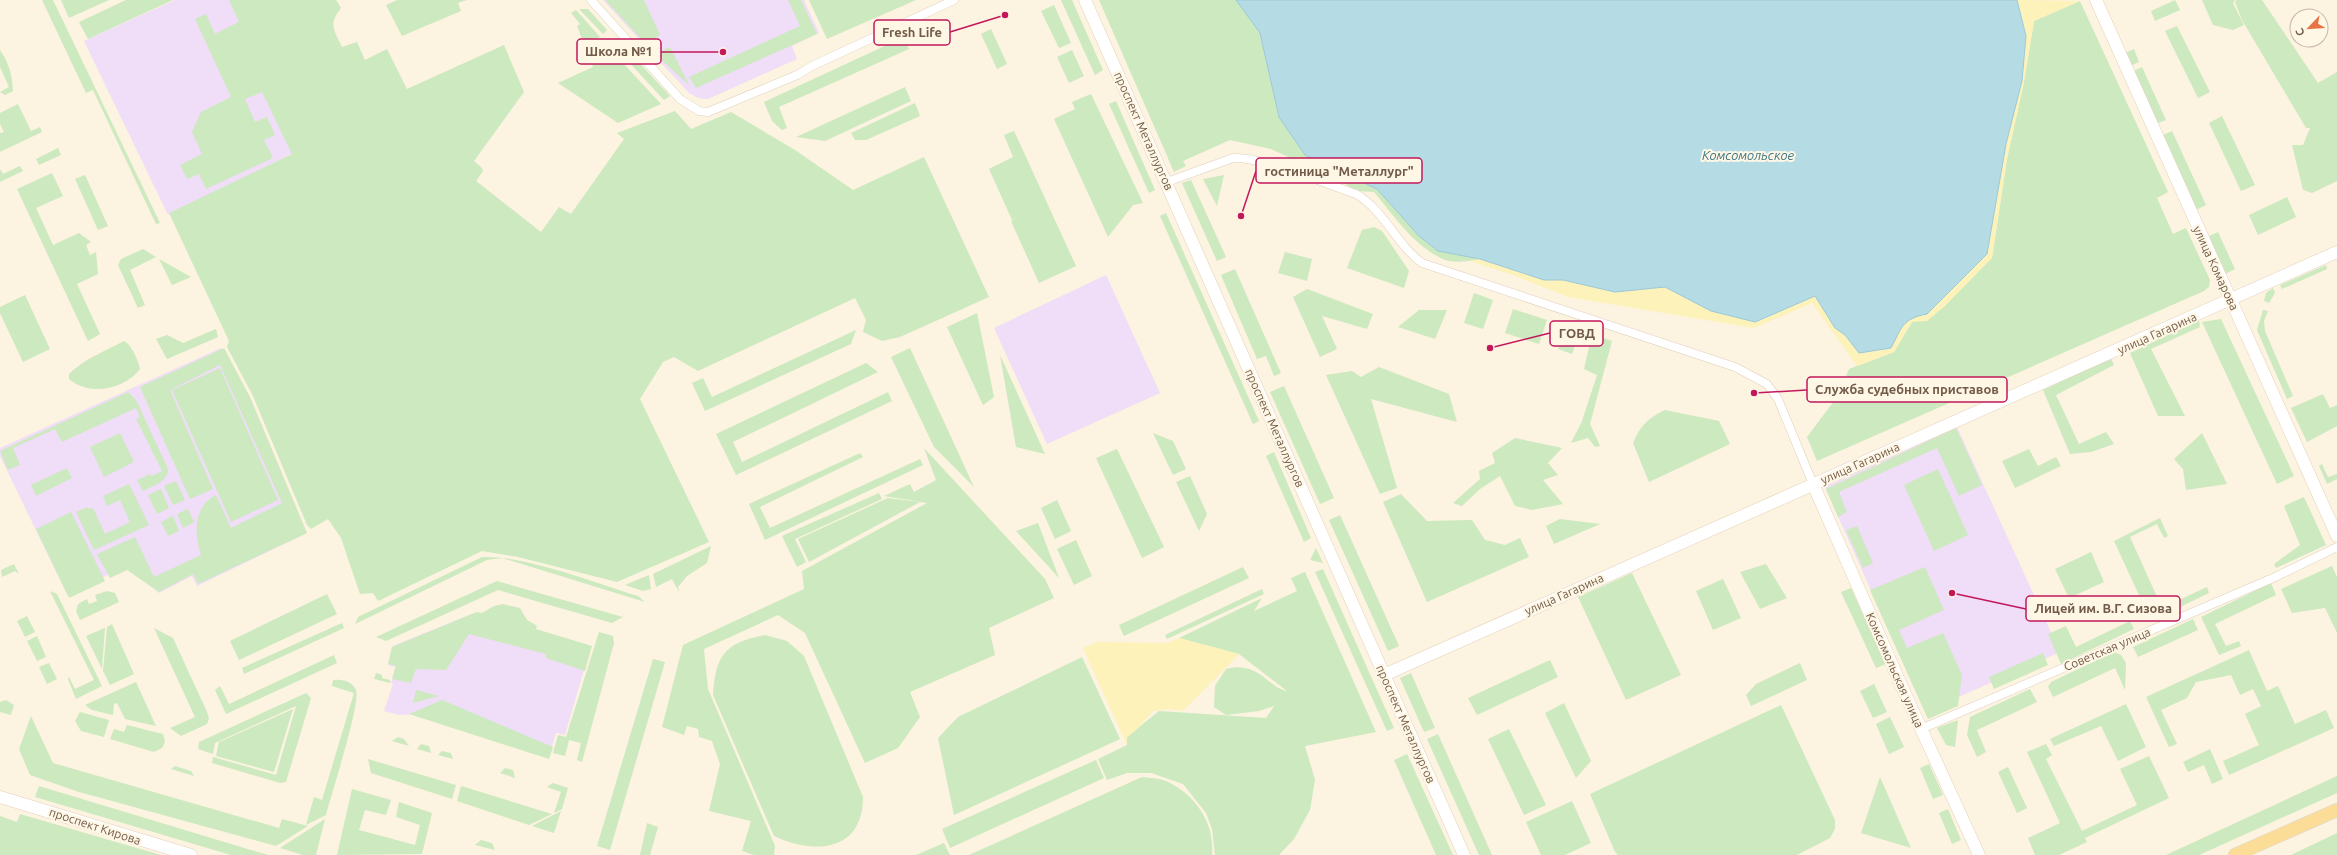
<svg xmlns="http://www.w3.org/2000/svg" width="2337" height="855" font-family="Ubuntu,sans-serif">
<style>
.education{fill:#f0ddf8}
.green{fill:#cde9bf}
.sand{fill:#fcf2ba}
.water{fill:#b5dbe5;stroke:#9bc9d7}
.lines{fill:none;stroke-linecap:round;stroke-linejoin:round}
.street-casing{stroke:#e0cfbc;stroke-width:9}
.secondary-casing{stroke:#e5d1ba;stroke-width:13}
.primary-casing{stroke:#ddd7d3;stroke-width:14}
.street{stroke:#fff;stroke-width:8}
.secondary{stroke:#fff;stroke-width:12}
.primary{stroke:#fbdd98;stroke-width:13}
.labels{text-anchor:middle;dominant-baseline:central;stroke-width:4;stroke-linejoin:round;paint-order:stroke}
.street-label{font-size:12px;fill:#725a48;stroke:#fff7e6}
.water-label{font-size:13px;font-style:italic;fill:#417686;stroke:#fff7e6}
.leader{fill:none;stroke:#c2185b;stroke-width:1.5}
.callout-dot{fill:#c2185b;stroke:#fff7e6;stroke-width:1.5}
.callout{fill:#fff7e6;stroke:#c2185b;stroke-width:1.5}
.callout-label{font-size:13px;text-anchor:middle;font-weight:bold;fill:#725a48}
</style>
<rect width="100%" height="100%" fill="#fcf3e0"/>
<g class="education">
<path d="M175 0H237L308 146 168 215 84 41Z"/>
<path d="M603 0H804L819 33 792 46 797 59 708 99 698 98 689 93Z"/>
<path d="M1106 275 1160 393 1047 444 994 328Z"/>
<path d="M221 348 305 534 197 586 192 576 159 593 127 566 67 594 0 456V448Z"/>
<path d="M1957 427 2060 652 1925 712 1825 487Z"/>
<path d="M474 613 591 646 565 735 556 733 550 753 422 714 399 715 384 711 393 684 391 683 395 667 388 665 393 646Z"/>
</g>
<g class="green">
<path d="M42 0H53L160 223 156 224 93 90 86 93Z"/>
<path d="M61 0H109L69 18Z"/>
<path d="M126 0H173L88 39 79 22Z"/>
<path d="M229 0H336L341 8C328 24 334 30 342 47L357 42 365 60 387 49 407 89 504 45 524 92 474 161 482 168 483 171 476 181 541 232 559 207 571 214 624 139 617 133 675 111 691 129 731 112 795 150 853 190 924 157 989 297 900 337 882 341 863 332 866 320 855 298 698 371 674 357 663 362 640 399 709 542 617 582 518 557 482 551 378 601 373 593 360 594 341 538 328 519 311 529 307 525 253 396 227 347 229 341 169 213 292 154 262 92 245 99 255 122 267 117 275 135 264 140 273 158 206 189 199 174 187 179 180 165 202 154 192 132 201 112 231 97 195 19 206 14 215 34 239 22Z"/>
<path d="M397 0H467L458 3 461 11 402 36 386 5Z"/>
<path d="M605 0H644L660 35 646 44Z"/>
<path d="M788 0H801L817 34 696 88 689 77 800 26Z"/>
<path d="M809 0H916L827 39Z"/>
<path d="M1061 0H1072L1103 70 1095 75Z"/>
<path d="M1099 0H1236L1260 33 1279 117 1305 155 1377 189 1419 236 1463 255 1480 259C1470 261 1453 264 1443 259 1414 246 1394 216 1374 192L1357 191 1340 181 1271 149 1230 140 1183 161 1186 166 1174 172Z"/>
<path d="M2175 0 2180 10 2155 21 2151 11Z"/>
<path d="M2202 0H2235L2233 3 2244 25 2233 30 2213 25Z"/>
<path d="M2237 0H2262L2318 83 2337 72V181L2312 193 2303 190 2292 145H2303L2310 128H2306L2242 20 2235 2Z"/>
<path d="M2080 1 2168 192 2157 198 2173 234 2186 228 2210 280 2209 287 2204 291 1817 461 1807 437 1837 397 1849 369 1894 352 1912 322 1992 258 2007 159 2024 82 2034 21Z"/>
<path d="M1054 5 1071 43 1059 48 1041 11Z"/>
<path d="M579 9H588L607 30 603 34Z"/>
<path d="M576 10 600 37 584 44 577 26 580 24 571 13Z"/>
<path d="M2177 26 2210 92 2198 98 2165 31Z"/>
<path d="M991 29 1007 64 997 69 981 34Z"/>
<path d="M904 37 909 49 779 107 787 128 782 130 772 121 764 102Z"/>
<path d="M620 42 670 96 664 100 612 44Z"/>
<path d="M607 46 661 104 618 123 558 83 593 67 587 53Z"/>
<path d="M670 47 689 85 655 54Z"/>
<path d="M2134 49 2139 62 2130 66 2125 53Z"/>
<path d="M0 50C9 63 12 74 13 91L5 95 0 92 9 87 0 67Z"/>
<path d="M1072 50 1084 76 1069 83 1057 57Z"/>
<path d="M2142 67 2166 120 2156 124 2133 71Z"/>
<path d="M905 87 911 101 825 141 796 137Z"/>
<path d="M1091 94 1143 203 1133 205 1108 237 1054 119 1075 109 1072 102Z"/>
<path d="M1116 101 1155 190 1149 193 1109 104Z"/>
<path d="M915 103 920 116 866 140H855L851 133Z"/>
<path d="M18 104 31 131 40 127 42 132 0 152V133L4 132 0 124V113Z"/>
<path d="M2222 116 2255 185 2241 191 2209 123Z"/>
<path d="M1014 131 1076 266 1039 283 1011 221 1020 216 1012 220 989 169 1013 157 1004 135Z"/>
<path d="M2172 131 2206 205 2194 211 2161 136Z"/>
<path d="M58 148 61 155 39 165 36 159Z"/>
<path d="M20 166 23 171 0 182V169L3 174Z"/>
<path d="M52 173 63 196 36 208 53 245 79 233 91 242 86 245 90 255 96 252 98 274 77 284 100 334 88 341 17 189Z"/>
<path d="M85 175 108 226 98 230 75 179Z"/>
<path d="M1224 175 1217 206 1203 179Z"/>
<path d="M1191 180 1226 257 1217 261 1182 183Z"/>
<path d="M2287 197 2296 217 2258 235 2249 215Z"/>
<path d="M1166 213 1259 421 1253 424 1160 216Z"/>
<path d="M1374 227 1382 231 1409 271 1404 288 1347 268 1362 230Z"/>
<path d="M2218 232 2235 269 2223 275 2205 238Z"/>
<path d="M143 249 156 257 130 270 145 305 138 308 118 265 121 259Z"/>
<path d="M1285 252 1312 259 1307 281 1278 273Z"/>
<path d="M159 259 191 277 172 285Z"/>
<path d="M2326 265 2327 269 2282 289 2280 285Z"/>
<path d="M1235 269 1281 373 1274 376 1266 356 1257 359 1221 275Z"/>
<path d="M2273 288 2275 293 2269 303 2264 301 2266 293Z"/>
<path d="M1307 289 1373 314 1367 329 1322 316 1337 349 1320 357 1293 297Z"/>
<path d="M1474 293 1493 300 1483 329 1464 323Z"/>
<path d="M25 295 50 349 23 362 0 313V307Z"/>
<path d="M1513 309 1547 320 1539 344 1505 333Z"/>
<path d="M1419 310H1447L1435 339 1398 327Z"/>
<path d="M2263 310 2268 311 2264 321 2265 331 2293 396 2287 399 2257 330Z"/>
<path d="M977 313 994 397 983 405 947 327Z"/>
<path d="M2221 319 2294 476 2277 484 2202 322Z"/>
<path d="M2199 320 2200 327 2151 349 2185 416H2158L2130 353Z"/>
<path d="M1564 327 1580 331 1572 354 1558 349Z"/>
<path d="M216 329 218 337 167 359 156 339 167 335 183 343Z"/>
<path d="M856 330 851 344 705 411 692 383 703 378 712 397Z"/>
<path d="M1592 334 1612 341 1590 424 1600 446 1595 447 1588 438 1571 443 1582 421 1597 375 1584 369Z"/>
<path d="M124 341C132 345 138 360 140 369 125 389 90 397 69 379V374C84 359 105 351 124 341Z"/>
<path d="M224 348 250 397 307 533 198 584 193 574 159 592 127 570 110 578 97 554 135 537 154 577 201 555C194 533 193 507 216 495L231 528 282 503 220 365 170 390 213 489 190 499 140 387Z"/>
<path d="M910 348 974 487 934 447 891 357Z"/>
<path d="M1000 355 1045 454 1016 447Z"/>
<path d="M2111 358 2114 365 2056 395 2079 444 2106 432 2114 444 2091 452 2070 454 2043 390Z"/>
<path d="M866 363 878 372 733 442 742 462 888 392 892 401 736 475 716 434Z"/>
<path d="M1379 367 1449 394 1457 422 1371 399 1397 488 1380 494 1326 375 1352 371 1361 377Z"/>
<path d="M220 368 278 500 231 522 172 390Z"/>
<path d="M1284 386 1334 498 1320 504 1270 392Z"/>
<path d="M128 392 136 400 168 469C168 482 152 486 143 491L137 480 150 474 152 476 162 471 136 419 140 417 136 408 62 442 55 429 13 448 20 465 8 470 0 451Z"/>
<path d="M2323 394 2330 408 2337 405V426L2307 442 2291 408Z"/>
<path d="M1665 410 1719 421 1730 444 1649 482 1633 443C1640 426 1648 418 1665 410Z"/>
<path d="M1956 428 1982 485 1959 496 1937 448 1839 492 1847 512 1838 517 1826 489Z"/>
<path d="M120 433 134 462 104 477 90 447Z"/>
<path d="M1153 433 1173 441 1186 469 1173 475Z"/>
<path d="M2202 433 2227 484 2186 490 2183 469 2174 459Z"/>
<path d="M1515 438 1562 448 1548 463 1558 475 1543 480 1563 504 1532 510 1515 506 1500 476 1480 489 1462 506 1453 503 1480 479 1479 471 1495 463 1492 453Z"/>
<path d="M924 448 1045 579 1054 598 989 628 995 655 910 692 920 717 898 748 865 763 805 633 778 615 704 649 708 689 775 846 774 855H754L742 851 751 821 709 811 720 764 712 741 699 737 698 729 687 726 684 735 662 727 683 645 804 589 802 571 927 503 884 496 910 484 914 492 936 480Z"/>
<path d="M1117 449 1164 547 1142 558 1096 458Z"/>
<path d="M2029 449 2038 466 2056 457 2061 466 2015 488 2002 461Z"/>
<path d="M1274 452 1311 538 1304 542 1266 456Z"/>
<path d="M860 453 863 457 760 507 770 528 920 459 923 465 765 540 749 504Z"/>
<path d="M2322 464 2328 477 2337 474V479L2327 484 2319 466Z"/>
<path d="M67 468 72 478 36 496 31 485Z"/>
<path d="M1938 469 1968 535 1934 551 1904 485Z"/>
<path d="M1190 476 1207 514 1199 531 1176 482Z"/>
<path d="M176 481 185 500 173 505 164 486Z"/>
<path d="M129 484 149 525 94 550 76 512 87 507 89 509 93 508 105 534 130 522 120 500 107 506 103 496Z"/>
<path d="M161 489 169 508 157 514 148 495Z"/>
<path d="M879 493 882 499 795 539 806 562 797 567 782 536Z"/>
<path d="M1401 494 1427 521 1472 520 1485 540 1505 545 1520 538 1529 557 1427 602 1383 502Z"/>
<path d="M2304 497 2326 545 2276 568 2274 564 2300 545 2284 506Z"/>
<path d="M888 498 920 502 809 562 798 539Z"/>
<path d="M1057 500 1071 531 1055 539 1041 508Z"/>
<path d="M188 509 194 522 183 528 177 514Z"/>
<path d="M71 512 105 581 69 598 36 529Z"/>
<path d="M1340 515 1399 646 1388 651 1329 520Z"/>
<path d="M173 516 179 531 168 536 161 522Z"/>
<path d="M2160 518 2168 536 2164 538 2157 524 2130 537 2162 608 2207 587 2209 593 2151 621 2114 541Z"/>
<path d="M1560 519 1600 524 1554 544 1546 526Z"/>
<path d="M1038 523 1059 578 1016 531Z"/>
<path d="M1857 526 1873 563 1863 568 1846 530Z"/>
<path d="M1076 540 1092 576 1074 585 1057 549Z"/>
<path d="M711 546 707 563 687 576 678 587 679 592 672 579 656 587 653 574Z"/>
<path d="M1316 548 1323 563 1310 560Z"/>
<path d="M2091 552 2104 582 2069 598 2055 569Z"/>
<path d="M482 557C524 555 596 583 638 596L645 602 502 558 487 560 355 624 358 617Z"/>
<path d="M14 564 19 574 15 571 2 577 1 570Z"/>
<path d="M1766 564 1787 598 1760 609 1740 572Z"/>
<path d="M2332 566 2337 577V633L2325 608 2292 613 2281 589Z"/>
<path d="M1243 567 1249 578 1124 636 1119 625Z"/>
<path d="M1925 567 1944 610 1899 630 1907 648 1943 633 1962 675 1958 706 1928 719 1870 590Z"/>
<path d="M1323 569 1394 728 1387 731 1315 572Z"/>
<path d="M1305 572 1376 732 1305 746 1315 780 1310 810 1294 839 1279 855H1215L1212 829 1206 813 1183 784 1151 773H1127L1107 780 1098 759 1127 745V737L1159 711 1266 718 1274 706 1259 711 1226 715 1214 707 1215 686 1226 669C1258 660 1268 688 1287 691L1239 654 1179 638 1262 598 1254 611 1297 591 1291 578Z"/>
<path d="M1632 573 1681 675 1626 700 1578 597Z"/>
<path d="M649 575 651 589 643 591 625 585Z"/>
<path d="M1723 579 1741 618 1713 630 1696 591Z"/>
<path d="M497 581 623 617 612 623 498 590 386 641 376 637Z"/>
<path d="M2271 583 2276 595 2215 624 2226 646 2239 641 2241 646 2219 655 2201 617Z"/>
<path d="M1851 588 1886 664 1876 668 1841 592Z"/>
<path d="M1262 589 1264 594 1167 639 1165 635Z"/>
<path d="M50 591 57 594 102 686 76 699 68 679 69 677 75 689 94 680Z"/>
<path d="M107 591 115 593 119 602 80 620 76 611 78 604 87 599 89 604 97 601 95 595Z"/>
<path d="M327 594 337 614 239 660 230 641Z"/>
<path d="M503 604 520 608 527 620 537 626 536 629 592 646 585 671 546 658V654L469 634 446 670 416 669 411 683 392 679 396 666 388 664 392 647 477 612 482 613 494 606Z"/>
<path d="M27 616 35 632 25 637 17 621Z"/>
<path d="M2193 619 2198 630 2138 657 2133 647Z"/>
<path d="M2130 621 2134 629 2061 664 2048 634 2066 626 2076 647Z"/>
<path d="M342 623 344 628 244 674 242 668Z"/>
<path d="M112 624 134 674 110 685 103 671 107 627Z"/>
<path d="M105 628 102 669 86 636Z"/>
<path d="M154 628 173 638 207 712 209 719 207 724 181 736 170 728 195 717Z"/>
<path d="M599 632 613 636 614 643 582 762 577 760 581 743 569 740 565 756 553 753 558 735 566 737Z"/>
<path d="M765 635 787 641 804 656 863 797C863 852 814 855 774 836L713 695C715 655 726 642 765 635Z"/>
<path d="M37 636 46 657 37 661 27 641Z"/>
<path d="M2249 650 2267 691 2278 686 2295 724 2326 710 2334 728 2229 775 2223 761 2259 745 2245 714 2261 706 2253 689 2240 695 2231 675 2196 682 2187 698 2161 710 2177 744 2169 747 2146 697Z"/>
<path d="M2114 652 2121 655 2126 663 2125 690 2115 668 2053 697 2048 687 2051 682Z"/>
<path d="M2043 653 2048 665 1994 689 1989 677Z"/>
<path d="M334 655 337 663 226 714 215 690 220 686 229 704Z"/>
<path d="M1082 657 1120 739 954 815 938 738 958 717Z"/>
<path d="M653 659 665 662 610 850 597 846Z"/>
<path d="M1550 660 1558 677 1477 715 1468 698Z"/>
<path d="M49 663 57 679 47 684 39 667Z"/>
<path d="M1800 663 1807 680 1751 706 1746 695 1756 684Z"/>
<path d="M376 673 382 675V678L390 680V683L374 679Z"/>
<path d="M1411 673 1435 728 1424 732 1400 678Z"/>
<path d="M333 680C342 679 352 681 356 690 361 703 331 795 326 815L306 825 314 797 322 800 354 693 332 686Z"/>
<path d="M136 682 156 726 125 719 117 703 114 704 113 715 92 710 85 705Z"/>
<path d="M1874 684 1887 712 1873 718 1860 691Z"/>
<path d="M2030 689 2037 702 1977 730 1986 752 1977 757 1967 735 1970 717Z"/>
<path d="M416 690 439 696 413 703Z"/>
<path d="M306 693 311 698 286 782 280 783 212 763 213 757 276 775 296 706 215 743 213 754 198 749 199 742Z"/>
<path d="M6 700 14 705 11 715 0 712V702Z"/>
<path d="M442 700 553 747 549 759 409 714Z"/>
<path d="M1564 703 1591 761 1576 778 1545 713Z"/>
<path d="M2126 704 2146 747 2118 761 2101 726 2054 746 2050 739Z"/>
<path d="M1781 705 1835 820V829L1830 838 1797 855H1618L1615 852 1590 794Z"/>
<path d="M293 709 274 772 216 756 219 742Z"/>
<path d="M80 712 109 720 104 737 81 731 75 721Z"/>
<path d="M31 716 53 763 279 828 282 819 308 826 276 846 79 792 30 775 19 749Z"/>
<path d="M1890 717 1904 747 1889 754 1876 724Z"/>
<path d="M1958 720 1955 747 1946 745 1937 728Z"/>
<path d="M127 725 163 734 165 742 162 748 154 752 110 739 114 729 124 732Z"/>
<path d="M1509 729 1546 805 1524 815 1488 739Z"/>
<path d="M1438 734 1492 855H1479L1427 739Z"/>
<path d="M398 737 404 739 409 746 392 741Z"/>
<path d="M421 744 429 746 431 753 417 749Z"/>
<path d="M2046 744 2052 755 2046 759 2082 831 2137 805 2120 769 2149 756 2169 798 2085 838 2087 842 2059 855H2035L2028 838 2060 823 2027 752Z"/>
<path d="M2210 749 2223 779 2212 784 2204 765 2188 772 2183 762Z"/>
<path d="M442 751 451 753 453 759 438 755Z"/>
<path d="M1407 754 1453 855H1436L1394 760Z"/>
<path d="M368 759 456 785 452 799 371 773Z"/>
<path d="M1096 760 1104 778 950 848 942 829Z"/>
<path d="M1929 764 1943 795 1933 799 1920 768Z"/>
<path d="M175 766 191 771 194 776 171 769Z"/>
<path d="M2008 767 2027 808 2017 813 1998 772Z"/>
<path d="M505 768 513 770 515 778 500 773Z"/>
<path d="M2337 776V793L2199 855H2166Z"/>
<path d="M1142 777C1150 778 1159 778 1166 781 1195 794 1215 823 1212 855H969Z"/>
<path d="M1880 777 1911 848 1861 833Z"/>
<path d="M553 783 568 788 562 809 554 813 561 792 547 787Z"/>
<path d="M39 786 268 855H231L35 797Z"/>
<path d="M461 786 552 814 529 825 457 801Z"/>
<path d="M352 789 391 800 386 815 365 810 359 830 415 845 420 825 396 817 399 802 432 813 422 854 337 855Z"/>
<path d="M1572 801 1591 843 1565 855H1541L1526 822Z"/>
<path d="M1948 809 1961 840 1952 844 1939 813Z"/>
<path d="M561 811 554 833 532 826Z"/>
<path d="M20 814 161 855H0V816L17 822Z"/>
<path d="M325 819 316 855H303L280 848Z"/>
<path d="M647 823 658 827 650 855H640Z"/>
<path d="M2337 833V855H2291Z"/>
<path d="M481 840 492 843 495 850 475 845Z"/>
<path d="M944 843 950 855H916Z"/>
</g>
<g class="sand">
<path d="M2017 0 2080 1 2034 21 2024 82 2007 159 1992 258 1945 306 1927 321 1912 322 1894 352 1857 366 1812 303 1754 328 1568 297 1513 275 1470 261 1480 259 1544 280H1563L1615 292 1665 287 1711 311 1755 322 1815 296 1835 328 1845 335 1859 353 1900 331 1903 324 1915 316 1927 314 2006 144 2022 81 2026 36Z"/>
<path d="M1179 638 1239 654 1183 711 1168 709 1153 711 1135 731 1127 737V745L1083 648 1097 642 1167 643Z"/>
</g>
<path class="water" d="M1236 0H2017L2026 36 2022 81 2006 144 1987 254 1927 314C1901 319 1902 328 1891 348L1859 353 1845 335 1835 328 1815 296 1755 322 1711 311 1665 287 1615 292 1563 280H1544L1480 259 1438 251 1419 236 1377 189 1305 155 1279 117 1260 33Z"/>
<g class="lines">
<defs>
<g id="street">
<path d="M591 0 680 99 699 111 708 112 797 75 812 66 954 0"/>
<path d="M1167 182 1233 158C1262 156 1326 184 1356 194 1385 211 1396 244 1422 263L1735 367 1767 384 1778 399 1813 484"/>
<path d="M1921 729 2273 578 2337 547"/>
</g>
<g id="secondary">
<path d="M1085 0 1464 855"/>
<path d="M2096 0 2337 536"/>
<path d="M1813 484 1901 685 1979 855"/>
<path d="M1384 675 2337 252"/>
<path d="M0 797 191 855"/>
</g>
<path id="primary" d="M2235 855 2337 810"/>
</defs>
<use href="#street" class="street-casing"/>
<use href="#secondary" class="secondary-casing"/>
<use href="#primary" class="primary-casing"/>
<use href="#street" class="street"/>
<use href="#secondary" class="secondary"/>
<use href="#primary" class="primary"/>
</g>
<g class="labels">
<g class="street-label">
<text transform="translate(1144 131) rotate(66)">проспект Металлургов</text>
<text transform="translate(2216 268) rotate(65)">улица Комарова</text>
<text transform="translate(2157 333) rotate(-24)">улица Гагарина</text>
<text transform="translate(1275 428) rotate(66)">проспект Металлургов</text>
<text transform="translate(1860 463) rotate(-24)">улица Гагарина</text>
<text transform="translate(1564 594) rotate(-24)">улица Гагарина</text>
<text transform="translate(2107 649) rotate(-23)">Советская улица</text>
<text transform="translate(1895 670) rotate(66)">Комсомольская улица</text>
<text transform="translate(1406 724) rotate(66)">проспект Металлургов</text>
<text transform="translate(95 826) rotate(18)">проспект Кирова</text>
</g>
<g class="water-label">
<text x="1748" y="155">Комсомольское</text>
</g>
</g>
<path class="leader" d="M1005 15L950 32M723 52L661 52M1241 216L1256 171M1490 348L1550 333M1754 393L1807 390M1952 593L2026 609"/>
<g class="callout-dot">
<circle cx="1005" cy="15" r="4"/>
<circle cx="723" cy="52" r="4"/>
<circle cx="1241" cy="216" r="4"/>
<circle cx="1490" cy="348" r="4"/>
<circle cx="1754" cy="393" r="4"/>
<circle cx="1952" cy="593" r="4"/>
</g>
<g class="callout">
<rect x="874" y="20" width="76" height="25" rx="4"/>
<rect x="577" y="39" width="84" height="25" rx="4"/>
<rect x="1256" y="158" width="166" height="25" rx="4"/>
<rect x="1550" y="321" width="53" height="25" rx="4"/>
<rect x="1807" y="377" width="200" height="25" rx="4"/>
<rect x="2026" y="596" width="154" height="25" rx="4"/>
</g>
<g class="callout-label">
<text x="912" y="37">Fresh Life</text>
<text x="619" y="56">Школа №1</text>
<text x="1339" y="176">гостиница "Металлург"</text>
<text x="1577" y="338">ГОВД</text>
<text x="1907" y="394">Служба судебных приставов</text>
<text x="2103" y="613">Лицей им. В.Г. Сизова</text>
</g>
<g transform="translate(2309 28) rotate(245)"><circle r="19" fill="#fff7e6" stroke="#c7b8a7"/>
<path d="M0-3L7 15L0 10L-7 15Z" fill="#e77344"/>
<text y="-6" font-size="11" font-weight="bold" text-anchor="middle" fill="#725a48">С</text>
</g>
</svg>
